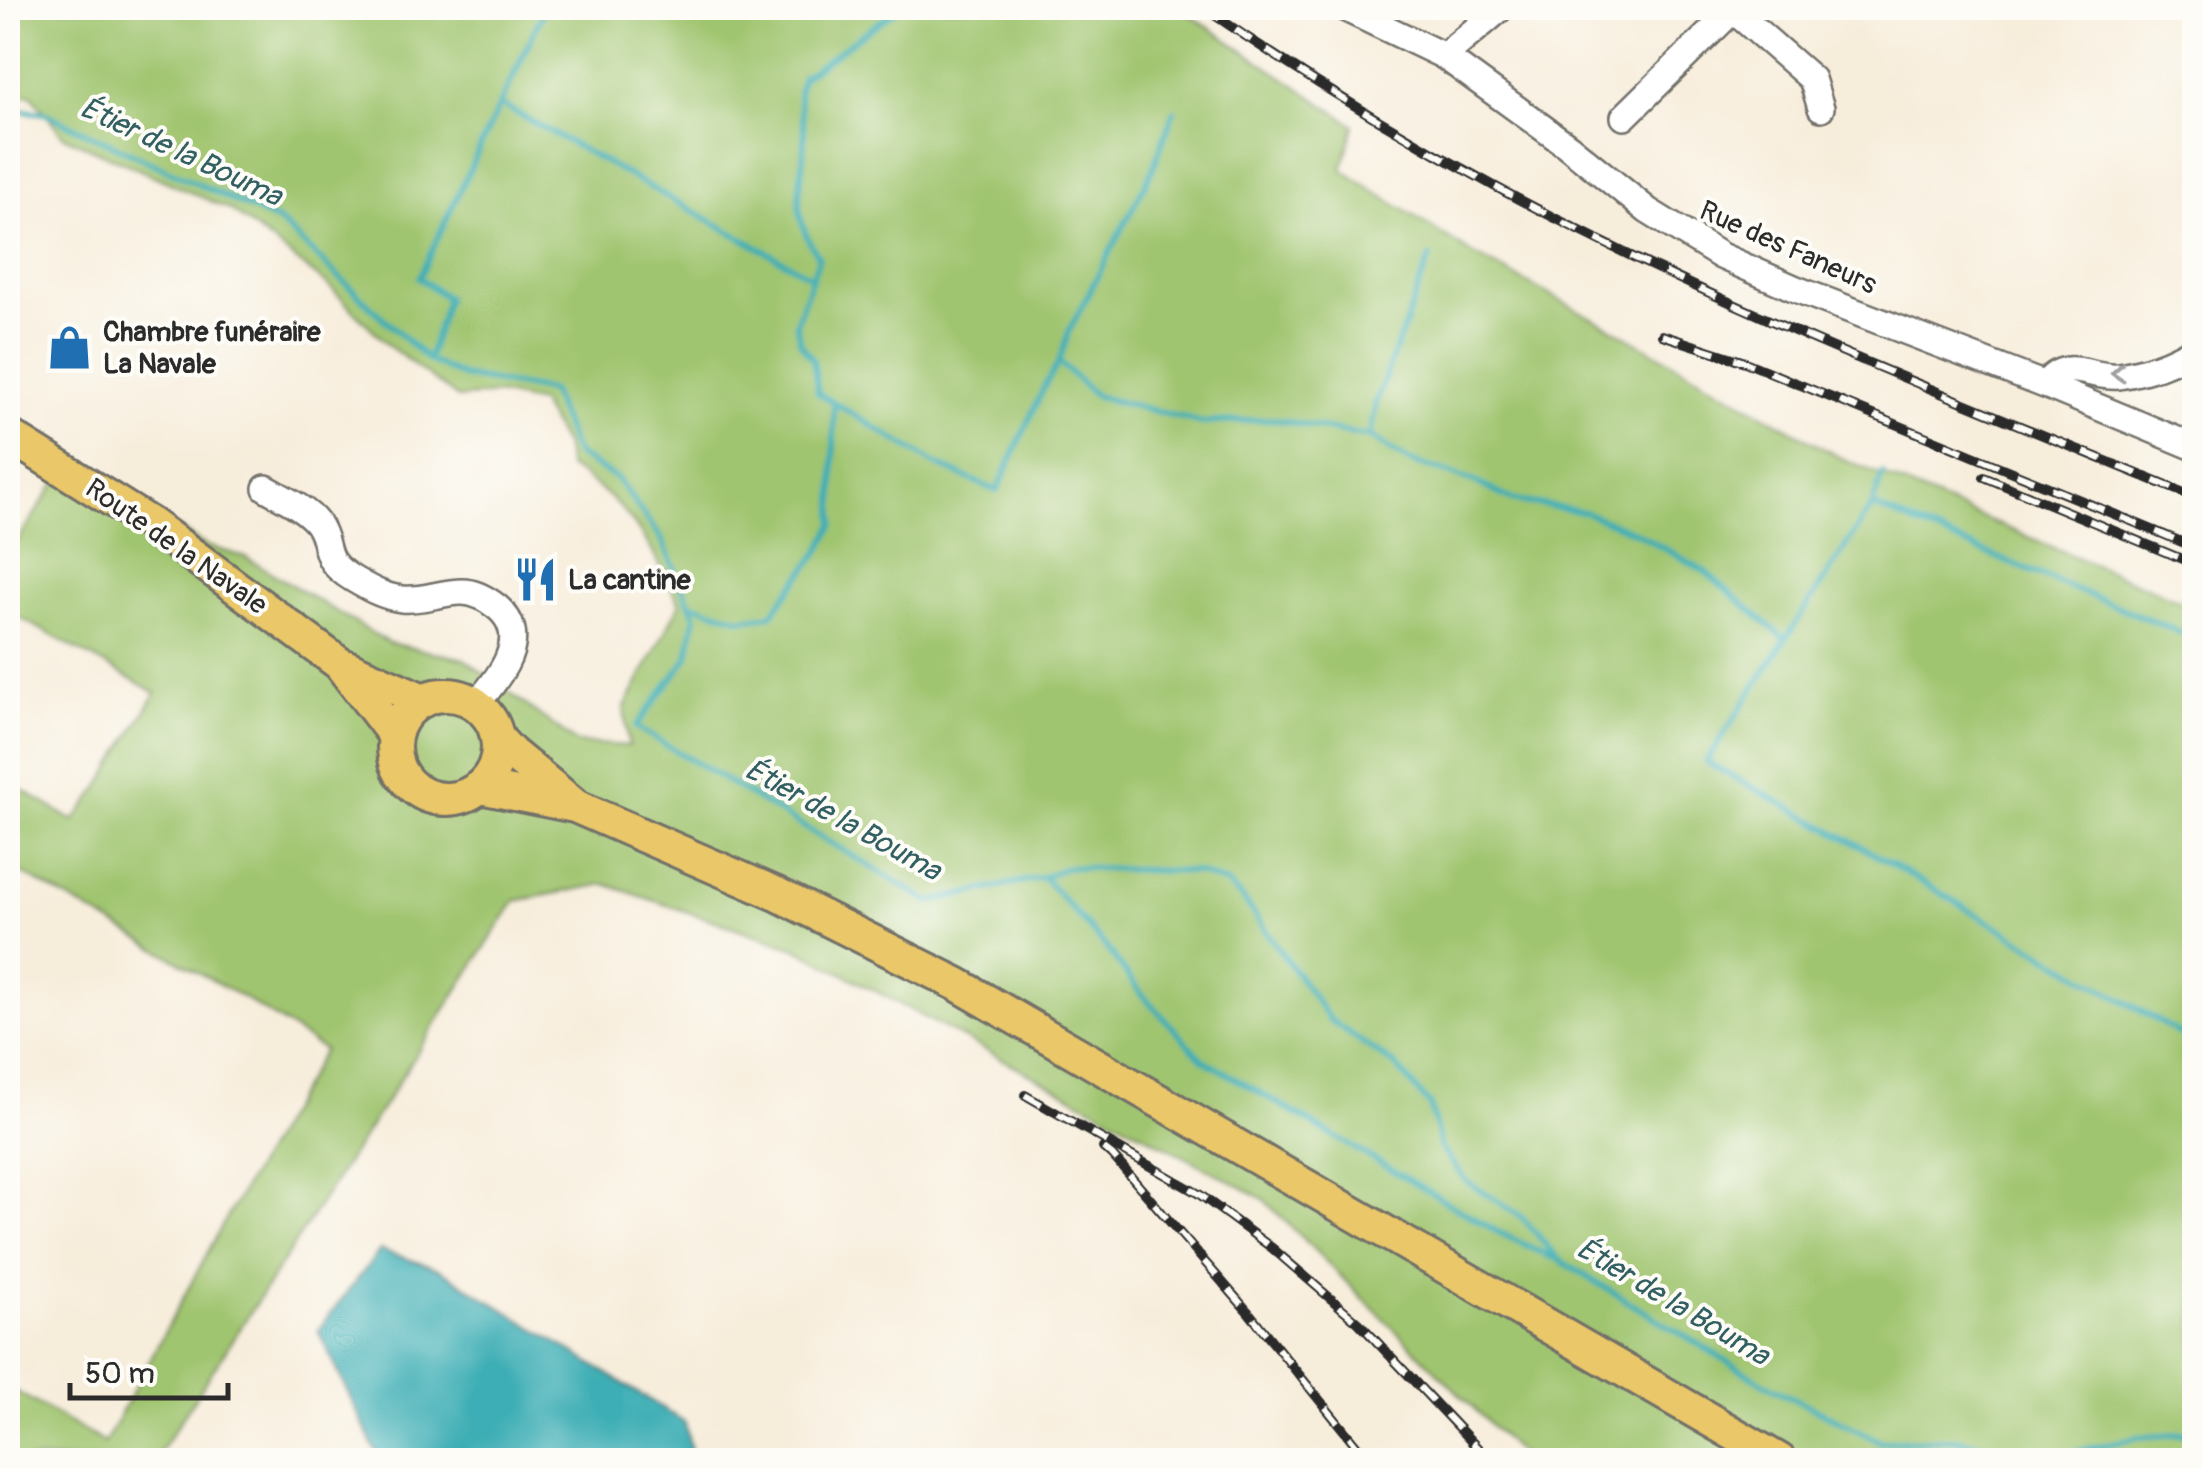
<svg xmlns="http://www.w3.org/2000/svg" width="2202" height="1468" font-family="Pangolin,sans-serif">
<style>
.green{fill:#a0c570;stroke:#66784e;stroke-width:2.5}
.water{fill:#3caeb5;stroke:#346c70;stroke-width:2.5}
.lines{fill:none;stroke-linecap:round;stroke-linejoin:round}
.stream{stroke:#3caeb5;stroke-width:6}
.minor-casing{stroke:#726f69;stroke-width:30}
.major-casing{stroke:#726f69;stroke-width:38}
.minor{stroke:#fff;stroke-width:25}
.major{stroke:#eac769;stroke-width:32}
.rail-casing{stroke:#2b2b2b;stroke-width:10}
.rail{stroke:#fdfcf7;stroke-width:6;stroke-dasharray:19;stroke-linecap:butt}
.oneway{stroke:#a0a0a0}
.labels{text-anchor:middle;dominant-baseline:central;stroke-width:8;stroke-linejoin:round;paint-order:stroke}
.street-label{font-size:28px;fill:#2b2b2b;stroke:#fdfcf7}
.poi-label{font-size:28px;font-weight:bold;fill:#2b2b2b;stroke:#fdfcf7;text-anchor:start}
.water-label{font-size:30px;font-style:italic;fill:#325f62;stroke:#fdfcf7}
</style>
<rect width="100%" height="100%" fill="#fdfcf7"/>
<filter id="ink" filterUnits="userSpaceOnUse"><feTurbulence type="fractalNoise" baseFrequency=".01" numOctaves="2"/><feDisplacementMap in="SourceGraphic" scale="20" xChannelSelector="R" yChannelSelector="G"/><feConvolveMatrix kernelMatrix="1 2 1 2 8 2 1 2 1" color-interpolation-filters="sRGB"/></filter>
<filter id="wash" filterUnits="userSpaceOnUse"><feTurbulence type="fractalNoise" baseFrequency=".0048" numOctaves="4" result="noise"/><feDisplacementMap in="SourceGraphic" scale="40" xChannelSelector="R" yChannelSelector="G"/><feGaussianBlur stdDeviation="2.25" result="paint"/><feColorMatrix in="noise" values="0 0 0 0 0 0 0 0 0 0 0 0 0 0 0 0 0 1.4 0 .05"/><feComposite in="paint" operator="in"/></filter>
<g filter="url(#wash)">
<rect width="100%" height="100%" fill="#f7eddb"/>
<path class="green" d="M8 8H1180L1354 125 1342 170 1471 253 1619 332 1839 457 2194 607V1460H1526L1262 1198 795 948 605 884 515 901 155 1460H8V1387L105 1443 223 1224 324 1050 249 1001 8 865V781L74 821 99 788 156 693 8 611V555L52 488 75 461 206 546 245 557 389 643 464 659 577 743 629 746 624 709 680 604C647 539 632 506 568 467L564 445 540 403 497 394 458 398 389 346 328 285 231 210 63 136 31 95 8 94Z"/>
<path class="water" d="M380 1250 439 1269 685 1422 693 1460H380L318 1330Z"/>
<g class="lines">
<g class="stream">
<path d="M899 8 803 77C794 97 803 110 804 130 806 185 784 206 819 258L796 323 800 342 813 360 818 393 935 464 997 491 1045 385 1059 362 1069 331 1152 171 1174 111"/>
<path d="M500 104 812 277"/>
<path d="M8 109 44 113 280 222 428 360 462 376 551 391 576 454 617 479 661 538 695 616 688 657 636 727 930 902 1043 877 1068 867 1196 872 1227 884 1243 899 1330 1020 1396 1066 1430 1105 1441 1148 1466 1181 1522 1217 1559 1260 1765 1384 1881 1442 1954 1439 2033 1455 2071 1453 2138 1437 2194 1433"/>
<path d="M428 360 447 298 419 278 545 8"/>
<path d="M1059 362 1095 396 1203 423 1272 419 1370 437 1409 461 1469 479 1512 500 1584 512 1637 533 1703 570 1784 638"/>
<path d="M1370 437 1376 402 1430 257"/>
<path d="M1883 473 1872 506 1706 762 1862 847 2194 1042"/>
<path d="M1872 506 2194 638"/>
<path d="M689 603 741 619 771 615 821 549 834 524V403"/>
<path d="M1043 877 1106 947 1140 992 1202 1059 1496 1231 1553 1258"/>
</g>
</g>
</g>
<g filter="url(#ink)">
<g class="lines">
<defs>
<g id="minor">
<path d="M1344 8 1444 56 1568 146 1648 211 1721 256 1796 289 2045 385 2194 447"/>
<path d="M1733 10 1812 79 1821 108"/>
<path d="M1444 56 1501 8"/>
<path d="M1624 117 1735 8"/>
<path d="M2045 385C2066 355 2090 379 2119 376 2145 372 2172 363 2194 349"/>
<path d="M266 488C283 498 305 508 317 523 333 546 318 558 353 579 368 588 384 597 402 599 423 601 441 592 462 592 475 592 487 599 497 607 533 637 499 678 476 704"/>
</g>
<g id="major">
<path d="M8 435 152 525 340 664 423 700"/>
<path d="M343 668 395 736"/>
<circle cx="446" cy="747" r="52"/>
<path d="M497 738 511 753 572 803"/>
<path d="M480 787 575 806 777 894 957 984 1779 1460"/>
</g>
</defs>
<use href="#minor" class="minor-casing"/>
<use href="#major" class="major-casing"/>
<use href="#minor" class="minor"/>
<use href="#major" class="major"/>
<defs>
<g id="rail">
<path d="M1204 8C1297 72 1394 132 1494 186 1719 308 1959 400 2194 497"/>
<path d="M1662 335 1745 362 2194 547"/>
<path d="M1984 477 2194 564"/>
<path d="M1025 1095 1199 1194 1272 1248 1359 1323 1489 1460"/>
<path d="M1103 1148 1112 1155 1250 1314 1368 1460"/>
</g>
</defs>
<use href="#rail" class="rail-casing"/>
<use href="#rail" class="rail"/>
</g>
<defs><path id="oneway-chevron" d="M-2-3.5L2.5 0L-2 3.5" fill="none" stroke-width="1.6" stroke-linecap="round" stroke-linejoin="round" transform="scale(2.5)"/></defs>
<use class="oneway" href="#oneway-chevron" transform="translate(2118 373) rotate(176)"/>
</g>
<defs>
<symbol id="shop-bare" viewBox="-9 -9 18 18"><path d="M-5-2.5h2.3a2.7 3.5 0 0 1 5.4 0H5L5.5 6h-11ZM-1.5-2.5h3a1.5 2.3 0 0 0-3 0Z" fill="#1f6fb2" stroke="#fdfcf7" stroke-width="2.5" paint-order="stroke"/></symbol>
<symbol id="restaurant-bare" viewBox="-9 -9 18 18"><path d="M-5-6h1v4h1v-4h1v4h1v-4h1v5L-1.5 .5V6h-2V.5L-5-1ZM5-6V6H3V1.5H1.5Q1.5-4 5-6Z" fill="#1f6fb2" stroke="#fdfcf7" stroke-width="2.5" paint-order="stroke"/></symbol>
</defs>
<g fill-rule="evenodd">
<use href="#shop-bare" x="38" y="316" width="63" height="63"/>
<use href="#restaurant-bare" x="504" y="548" width="63" height="63"/>
</g>
<g class="labels">
<g class="street-label">
<text transform="translate(1788 248) rotate(24)">Rue des Faneurs</text>
<text transform="translate(176 547) rotate(35)">Route de la Navale</text>
</g>
<g class="poi-label">
<text x="103" y="332">Chambre funéraire<tspan x="103" dy="32">La Navale</tspan></text>
<text x="568" y="580">La cantine</text>
</g>
<g class="water-label">
<text transform="translate(181 152) rotate(25)">Étier de la Bouma</text>
<text transform="translate(843 820) rotate(29)">Étier de la Bouma</text>
<text transform="translate(1673 1302) rotate(31)">Étier de la Bouma</text>
</g>
</g>
<rect width="2202" height="1468" fill="none" stroke="#fdfcf7" stroke-width="40"/>
<path d="M70 1383v15h158v-15" fill="none" stroke="#2b2b2b" stroke-width="5"/>
<text x="85" y="1383" font-size="30" fill="#2b2b2b" stroke="#fdfcf7" stroke-width="8" paint-order="stroke">50 m</text>
</svg>
